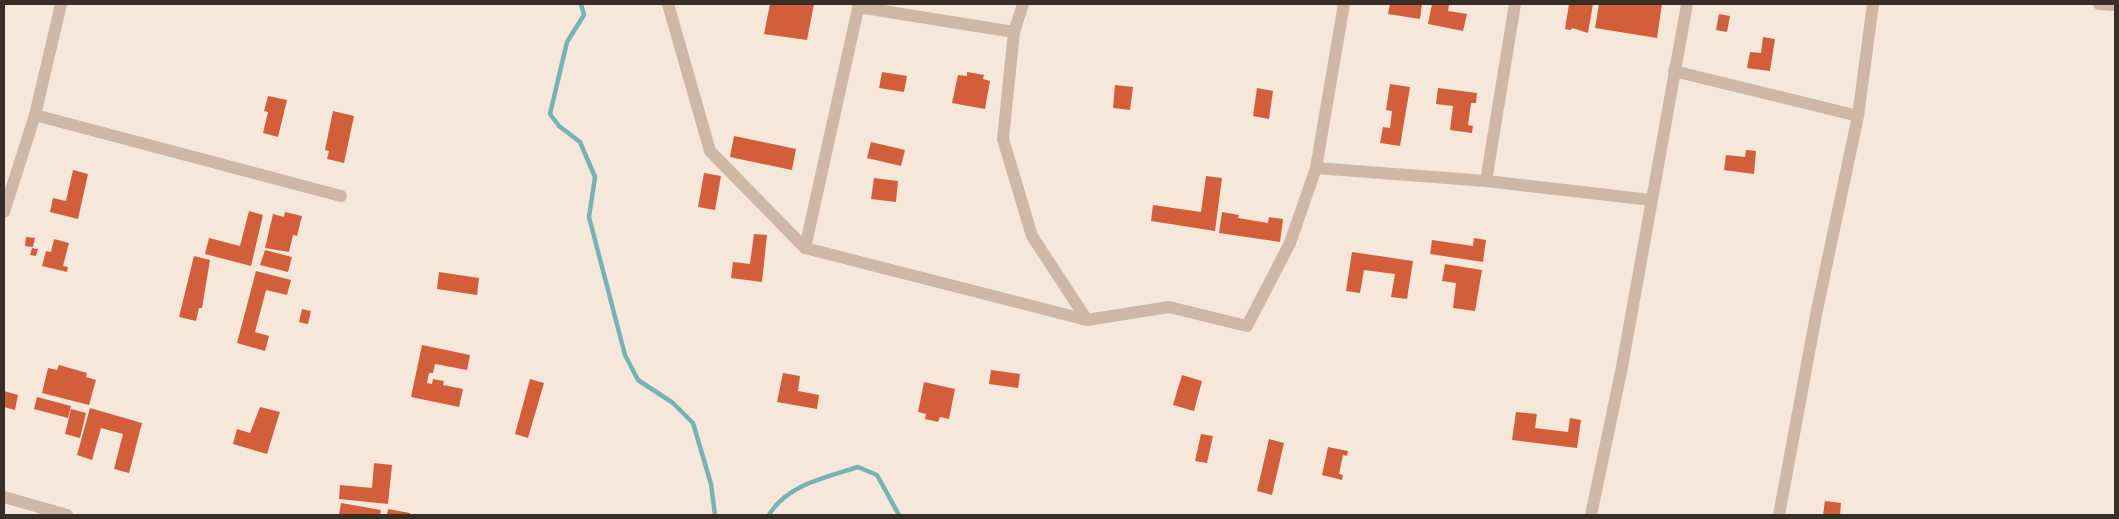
<svg xmlns="http://www.w3.org/2000/svg" width="2119" height="519" font-family="Manrope,sans-serif">
<style>
.lines{fill:none;stroke-linecap:round;stroke-linejoin:round}
.stream{stroke:#77b3b5;stroke-width:4.5}
.building{fill:#d35f3a}
.street{stroke:#ceb8a5;stroke-width:12}
</style>
<rect width="100%" height="100%" fill="#f5e8db"/>
<g class="lines">
<g class="stream">
<path d="M581 4 584 15 567 42 550 114 559 126 580 142 595 177 589 217 625 355 638 380 673 403 693 423 711 484 715 515"/>
<path d="M769 515C786 485 827 477 858 467L877 475 899 515"/>
</g>
</g>
<g class="building">
<path d="M770 4H814L807 40 764 34Z"/>
<path d="M1390 4H1422L1420 19 1388 14Z"/>
<path d="M1432 4 1449 5 1448 11 1467 14 1463 31 1428 24Z"/>
<path d="M1569 4H1593L1588 33 1572 28 1571 30 1565 29Z"/>
<path d="M1599 4H1662L1657 38 1595 28Z"/>
<path d="M1719 14 1730 16 1727 32 1716 30Z"/>
<path d="M1763 37 1775 39 1770 71 1747 68 1750 52 1761 53Z"/>
<path d="M882 72 907 76 904 92 879 88Z"/>
<path d="M967 72 984 75 983 79 990 81 985 109 952 103 958 75 967 76Z"/>
<path d="M1390 84 1410 87 1400 146 1380 143 1383 127 1390 128 1392 111 1386 110Z"/>
<path d="M1115 85 1133 87 1130 110 1113 108Z"/>
<path d="M1257 88 1273 91 1269 119 1253 116Z"/>
<path d="M1438 88 1477 93 1476 103H1471L1468 125 1473 126 1472 133 1450 130 1453 106 1436 104Z"/>
<path d="M268 96 287 100 278 137 263 133 268 112 264 111Z"/>
<path d="M333 111 354 116 344 163 327 159 329 151 325 150Z"/>
<path d="M734 136 796 149 792 170 730 157Z"/>
<path d="M871 142 905 150 901 166 867 158Z"/>
<path d="M1746 150 1756 151 1754 174 1724 170 1726 155 1745 157Z"/>
<path d="M73 170 88 174 78 219 50 212 53 198 66 201Z"/>
<path d="M704 173 721 176 715 210 698 207Z"/>
<path d="M1206 176 1222 178 1215 231 1151 221 1153 205 1201 212Z"/>
<path d="M874 178 898 181 896 202 871 199Z"/>
<path d="M249 211 263 215 251 266 205 254 209 238 240 246Z"/>
<path d="M285 212 302 216 297 236 293 235 289 252 265 248 273 214 284 217Z"/>
<path d="M1222 212 1239 215 1238 218 1268 223 1269 217 1283 219 1280 242 1219 233Z"/>
<path d="M754 234 767 235 762 282 731 278 733 262 750 264Z"/>
<path d="M26 237 35 238 33 247 25 246Z"/>
<path d="M1474 238 1486 240 1483 262 1430 254 1432 240 1473 246Z"/>
<path d="M54 239 69 243 63 266 68 267 67 272 42 266 46 251 51 252Z"/>
<path d="M32 248 38 249 36 256 30 255Z"/>
<path d="M265 250 292 257 288 272 260 265Z"/>
<path d="M1352 252 1413 261 1407 299 1391 297 1395 274 1364 270 1360 293 1346 291Z"/>
<path d="M194 256 210 260 202 308H199L196 321 179 317Z"/>
<path d="M1445 264 1482 270 1475 311 1453 308 1456 283 1442 281Z"/>
<path d="M256 271 291 280 287 295 266 290 255 332 269 336 265 351 237 343Z"/>
<path d="M439 272 479 278 477 295 437 289Z"/>
<path d="M302 309 311 311 308 324 299 322Z"/>
<path d="M422 345 470 355 467 370 435 364 433 373H429L427 383 432 384 433 379 444 381 443 385 463 389 459 407 411 397Z"/>
<path d="M59 365 87 373 86 377 96 380 89 405 42 393 48 368 57 370Z"/>
<path d="M991 370 1020 374 1018 388 989 384Z"/>
<path d="M783 373 800 376 798 391 819 395 817 409 777 402Z"/>
<path d="M1182 375 1202 381 1194 411 1173 405Z"/>
<path d="M530 379 544 383 528 438 515 434Z"/>
<path d="M924 382 955 389 949 419 940 417 938 422 925 419 926 414 918 412Z"/>
<path d="M4 391 18 395 15 410 4 407Z"/>
<path d="M37 397 71 406 68 418 34 409Z"/>
<path d="M260 407 280 412 267 454 233 444 237 429 250 433Z"/>
<path d="M90 408 142 423 129 473 114 469 123 434 101 428 92 460 77 455Z"/>
<path d="M71 409 86 413 80 438 65 434Z"/>
<path d="M1516 412 1537 414 1535 428 1568 432 1570 418 1581 420 1577 448 1512 440Z"/>
<path d="M1201 434 1213 436 1207 463 1195 461Z"/>
<path d="M1269 439 1284 443 1272 495 1257 491Z"/>
<path d="M1328 447 1348 451 1347 456 1343 455 1339 474 1343 475 1342 480 1322 475Z"/>
<path d="M374 463 392 465 388 504 339 499 340 485 372 488Z"/>
<path d="M1825 501 1841 503 1840 515H1823Z"/>
<path d="M341 503 381 510 380 515H339Z"/>
<path d="M388 509 410 513V515H387Z"/>
</g>
<g class="lines">
<g class="street">
<path d="M668 4 710 151 805 248 1087 320"/>
<path d="M1023 4 1014 32 1003 139 1032 236 1087 320 1169 307 1247 326 1290 243 1316 168 1486 181 1651 200"/>
<path d="M2099 4 2115 5"/>
<path d="M858 7 1014 32"/>
<path d="M1674 71 1858 116"/>
<path d="M35 115 341 196"/>
<path d="M1316 168 1344 4"/>
<path d="M1486 181 1515 4"/>
<path d="M4 212 35 115 61 4"/>
<path d="M805 248 859 4"/>
<path d="M4 497 67 515"/>
<path d="M1591 515 1622 367 1687 4"/>
<path d="M1779 515 1817 310 1858 116 1873 4"/>
</g>
</g>
<rect width="2119" height="519" fill="none" stroke="#392d27" stroke-width="10"/>
</svg>
